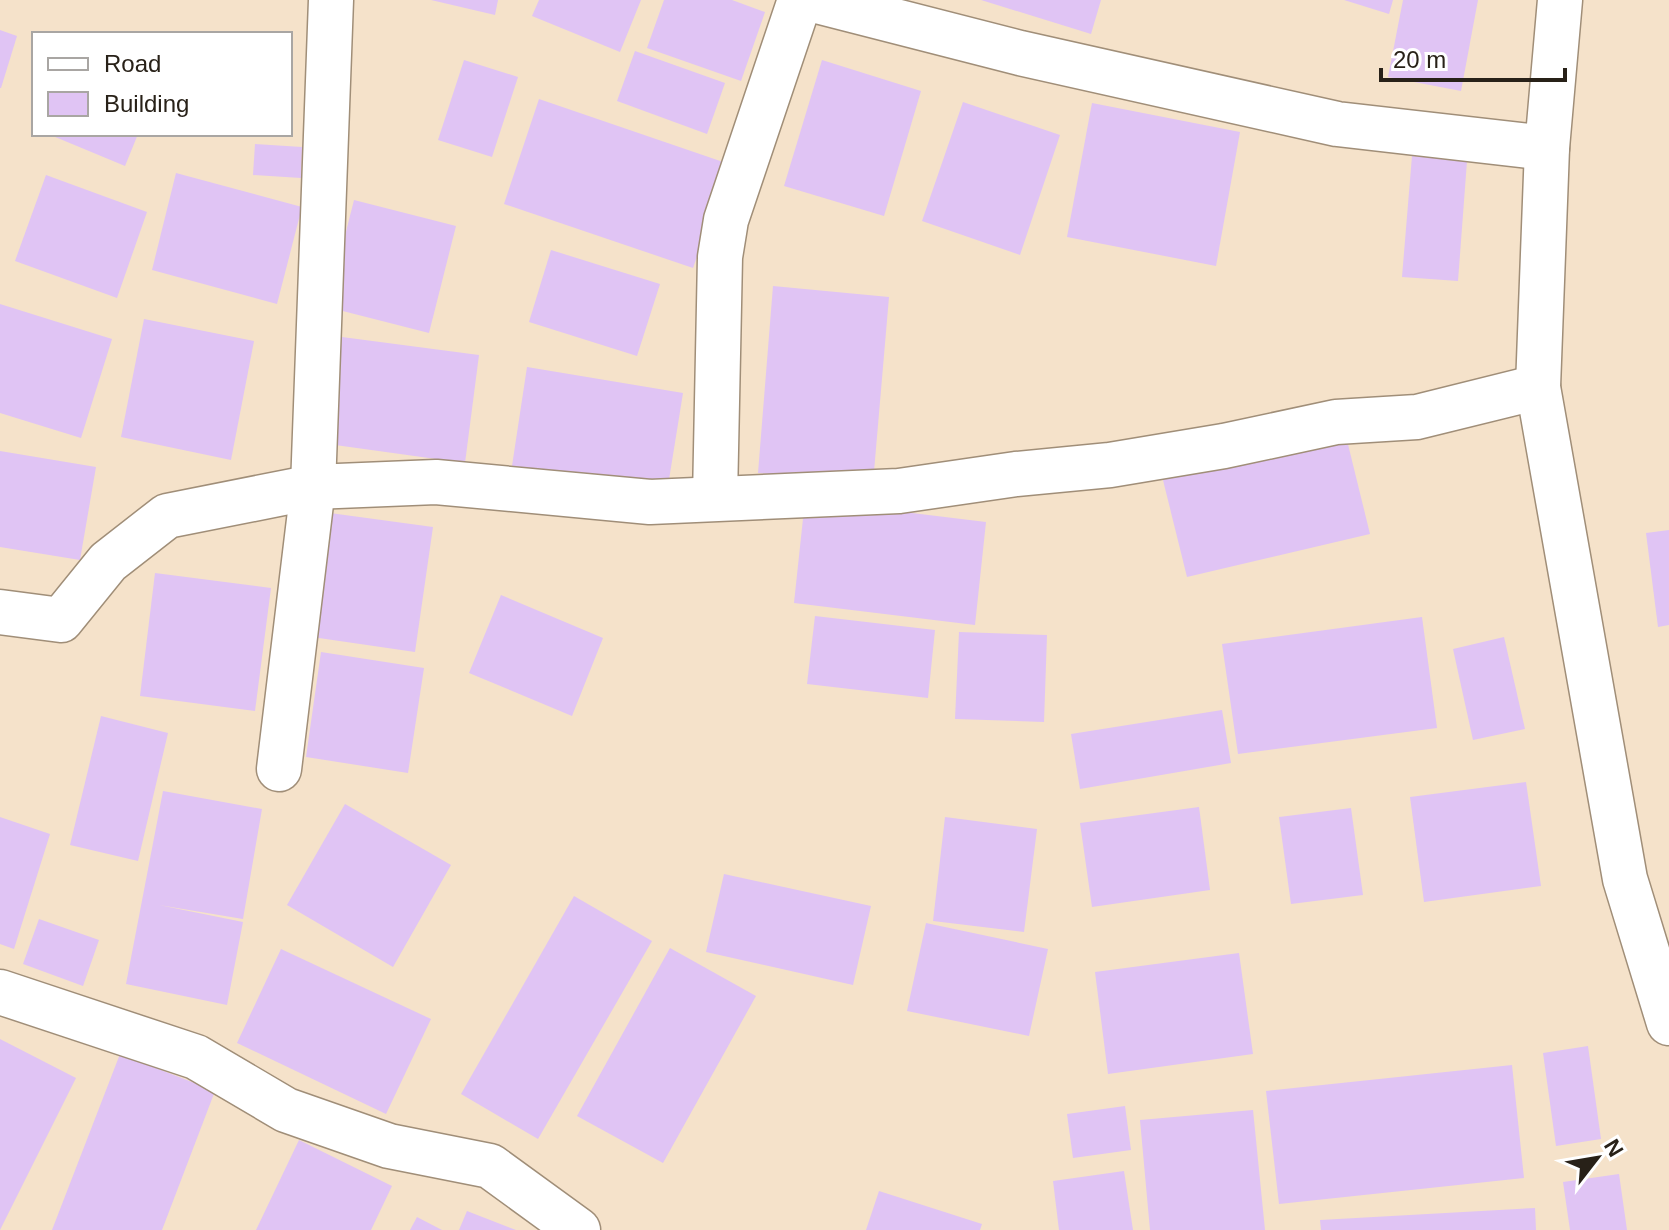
<svg xmlns="http://www.w3.org/2000/svg" width="1669" height="1230" font-family="Arial,sans-serif">
<style>
.building{fill:#e0c4f4}
.lines{fill:none;stroke-linecap:round;stroke-linejoin:round}
.minor-casing{stroke:#a08e78;stroke-width:47}
.secondary-casing{stroke:#a08e78;stroke-width:47}
.minor{stroke:#fff;stroke-width:44}
.secondary{stroke:#fff;stroke-width:44}
</style>
<rect width="100%" height="100%" fill="#f5e2ca"/>
<g class="building">
<path d="M431 0H498L495 15Z"/>
<path d="M539 0H641L620 52 532 16Z"/>
<path d="M664 0H732L765 12 741 81 647 48Z"/>
<path d="M981 0H1101L1091 34Z"/>
<path d="M1344 0H1393L1389 14Z"/>
<path d="M1403 0H1478L1461 91 1388 77Z"/>
<path d="M0 30 17 36 1 88H0Z"/>
<path d="M635 51 725 83 707 134 617 101Z"/>
<path d="M464 60 518 77 492 157 438 140Z"/>
<path d="M822 60 921 91 884 216 784 186Z"/>
<path d="M539 99 729 164 693 268 504 204Z"/>
<path d="M963 102 1060 135 1020 255 922 221Z"/>
<path d="M1092 103 1240 132 1216 266 1067 237Z"/>
<path d="M48 134H138L125 166Z"/>
<path d="M255 144 302 147 301 178 253 175Z"/>
<path d="M1412 156 1467 161 1458 281 1402 277Z"/>
<path d="M176 173 302 207 277 304 152 270Z"/>
<path d="M46 175 147 212 117 298 15 261Z"/>
<path d="M354 200 456 226 429 333 327 307Z"/>
<path d="M551 250 660 284 637 356 529 322Z"/>
<path d="M773 286 889 297 873 483 758 473Z"/>
<path d="M0 304 112 339 81 438 0 413Z"/>
<path d="M144 319 254 341 231 460 121 437Z"/>
<path d="M342 337 479 355 465 463 328 444Z"/>
<path d="M527 367 683 393 667 492 512 466Z"/>
<path d="M1344 428 1370 534 1187 577 1161 472Z"/>
<path d="M0 451 96 467 80 560 0 547Z"/>
<path d="M805 500 986 522 975 625 794 603Z"/>
<path d="M330 513 433 527 415 652 312 637Z"/>
<path d="M1669 530V625L1658 627 1646 533Z"/>
<path d="M155 573 271 588 255 711 140 696Z"/>
<path d="M501 595 603 638 572 716 469 673Z"/>
<path d="M815 616 935 630 928 698 807 684Z"/>
<path d="M1422 617 1437 728 1238 754 1222 644Z"/>
<path d="M959 632 1047 635 1044 722 955 719Z"/>
<path d="M1504 637 1525 729 1473 740 1453 649Z"/>
<path d="M321 652 424 668 408 773 306 757Z"/>
<path d="M1222 710 1231 763 1080 789 1071 734Z"/>
<path d="M101 716 168 733 138 861 70 845Z"/>
<path d="M1526 782 1541 886 1424 902 1410 797Z"/>
<path d="M163 791 262 809 243 919 159 905 243 922 227 1005 126 984Z"/>
<path d="M345 804 451 865 393 967 287 905Z"/>
<path d="M1199 807 1210 890 1092 907 1080 823Z"/>
<path d="M1351 808 1363 895 1291 904 1279 817Z"/>
<path d="M0 817 50 834 14 949 0 944Z"/>
<path d="M945 817 1037 829 1024 932 933 921Z"/>
<path d="M724 874 871 906 853 985 706 952Z"/>
<path d="M574 896 652 941 538 1139 461 1094Z"/>
<path d="M39 919 99 940 83 986 23 964Z"/>
<path d="M926 923 1048 949 1029 1036 907 1011Z"/>
<path d="M670 948 756 996 663 1163 577 1116Z"/>
<path d="M281 949 431 1019 386 1114 237 1043Z"/>
<path d="M1239 953 1253 1054 1108 1074 1095 972Z"/>
<path d="M0 1039 76 1078 0 1230Z"/>
<path d="M1588 1046 1601 1139 1556 1146 1543 1053Z"/>
<path d="M120 1054 215 1091 162 1230H52Z"/>
<path d="M1512 1065 1524 1178 1279 1204 1266 1091Z"/>
<path d="M1125 1106 1131 1150 1073 1158 1067 1114Z"/>
<path d="M1253 1110 1265 1230H1150L1140 1120Z"/>
<path d="M299 1140 392 1186 371 1230H256Z"/>
<path d="M1124 1171 1133 1230H1059L1053 1181Z"/>
<path d="M1619 1174 1627 1230H1570L1563 1182Z"/>
<path d="M879 1191 982 1224 980 1230H866Z"/>
<path d="M1535 1208 1536 1230H1321L1320 1220Z"/>
<path d="M467 1211 516 1230H459Z"/>
<path d="M417 1217 442 1230H410Z"/>
</g>
<g class="lines">
<defs>
<g id="minor">
<path d="M813 0 1020 53 1337 124 1547 148"/>
<path d="M715 498 720 257 726 220 800 0"/>
<path d="M0 612 61 620 108 562 167 516 313 487 436 482 650 502 899 491 1016 474 1110 465 1224 446 1336 422 1417 417 1538 387"/>
<path d="M279 769 313 487 331 0"/>
<path d="M0 992 196 1057 286 1110 389 1146 490 1166 578 1230"/>
</g>
<path id="secondary" d="M1560 0 1547 148 1538 387 1625 879 1669 1023"/>
</defs>
<use href="#minor" class="minor-casing"/>
<use href="#secondary" class="secondary-casing"/>
<use href="#minor" class="minor"/>
<use href="#secondary" class="secondary"/>
</g>
<rect x="32" y="32" width="260" height="104" fill="#ffffff" stroke="#a9a6a3" stroke-width="2"/>
<rect x="48" y="58" width="40" height="12" fill="#ffffff" stroke="#a9a6a3" stroke-width="2"/>
<text x="104" y="72" font-size="24" fill="#282118">Road</text>
<rect x="48" y="92" width="40" height="24" fill="#e0c4f4" stroke="#a9a6a3" stroke-width="2"/>
<text x="104" y="112" font-size="24" fill="#282118">Building</text>
<g transform="translate(1597 1158) rotate(59)" stroke="#ffffff" stroke-width="6" paint-order="stroke">
<path d="M0-6L14 30L0 20L-14 30Z" fill="#282118"/>
<text y="-12" font-size="22" font-weight="bold" text-anchor="middle" fill="#282118">N</text>
</g>
<path d="M1381 68v12h184v-12" fill="none" stroke="#282118" stroke-width="4"/>
<text x="1393" y="68" font-size="24" fill="#282118" stroke="#ffffff" stroke-width="6" paint-order="stroke">20 m</text>
</svg>
